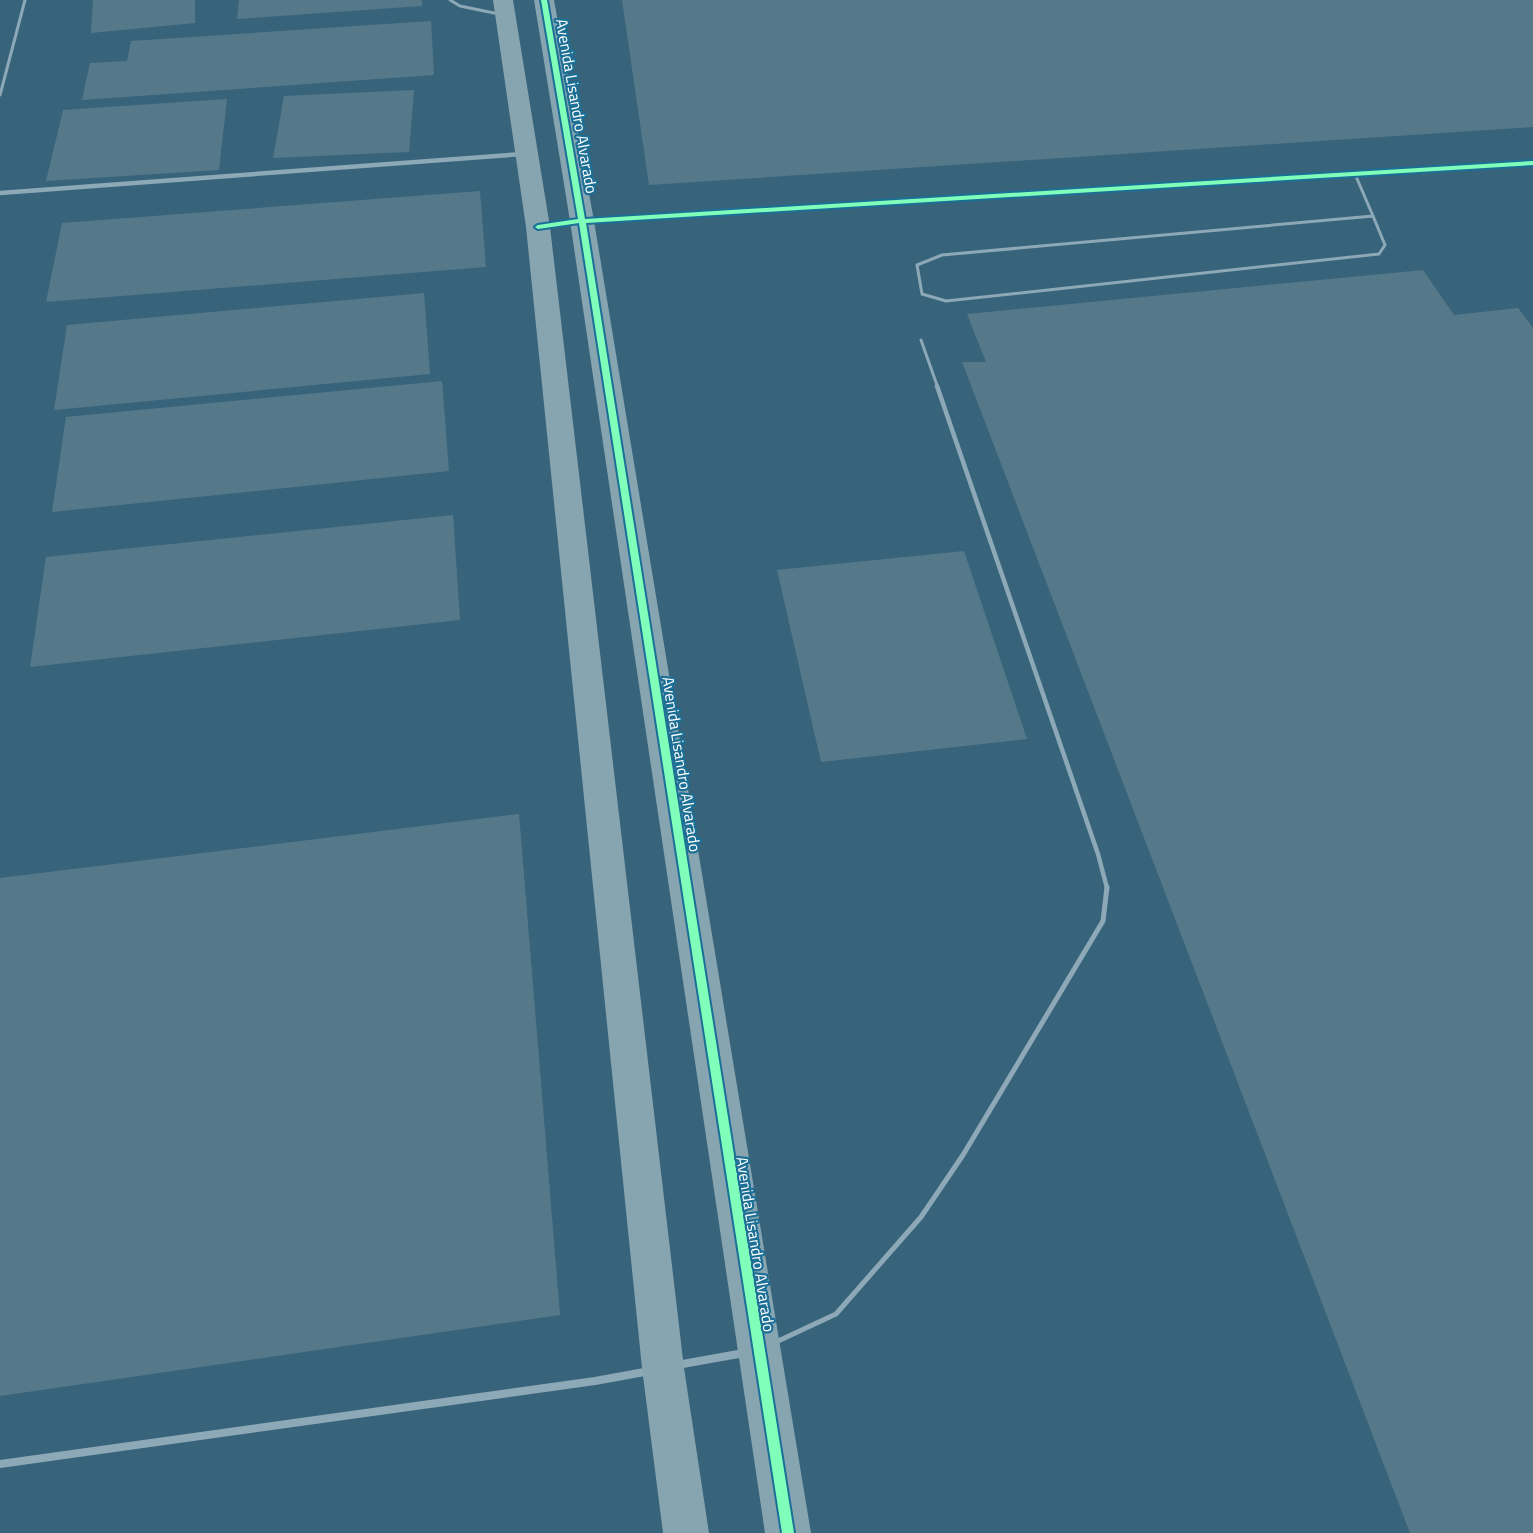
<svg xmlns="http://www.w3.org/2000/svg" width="1533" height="1533" font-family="'Titillium Web',sans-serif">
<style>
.building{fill:#56798a}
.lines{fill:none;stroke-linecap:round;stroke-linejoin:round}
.lane-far2{stroke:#8da8b6;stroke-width:3}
.lane-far1{stroke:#8da8b6;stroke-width:4.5}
.lane{stroke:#8da8b6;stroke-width:5}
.street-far1{stroke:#8da8b6;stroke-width:4.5}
.street{stroke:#8da8b6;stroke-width:8}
.secondary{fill:#87a4b1;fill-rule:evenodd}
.cycleway-casing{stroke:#1c6f95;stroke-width:4}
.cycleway{fill:#80ffba;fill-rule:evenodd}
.labels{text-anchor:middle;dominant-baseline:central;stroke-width:4.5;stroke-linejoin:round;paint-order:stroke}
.street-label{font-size:16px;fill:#fff;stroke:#1c6f95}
</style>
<rect width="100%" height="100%" fill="#37647a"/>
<g class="building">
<path d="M93 0H195V23L91 33Z"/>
<path d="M239 0H422V6L237 19Z"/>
<path d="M622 0H1533V127L649 185Z"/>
<path d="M431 21 434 75 82 100 90 63 127 61 131 41Z"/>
<path d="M414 90 409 152 273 158 284 96Z"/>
<path d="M227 99 219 170 46 181 63 110Z"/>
<path d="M480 191 486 267 46 302 62 223Z"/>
<path d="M1423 270 1454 315 1518 308 1533 328V1533H1410L962 362H986L967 314Z"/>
<path d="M424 293 430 374 54 410 67 325Z"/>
<path d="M442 381 449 471 52 512 66 417Z"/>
<path d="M453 515 460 620 30 667 46 557Z"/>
<path d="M964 551 1027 739 821 762 777 570Z"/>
<path d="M519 814 560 1315 0 1396V878Z"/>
</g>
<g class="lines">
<g class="lane-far2">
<path d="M450 0 460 6 499 14"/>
<path d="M0 95 25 0"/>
<path d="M1355 174 1373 216"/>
<path d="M1373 216 1385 245 1379 254 946 301 922 294 917 265 942 255Z"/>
<path d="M921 340 938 388"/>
</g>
<path class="lane-far1" d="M937 386 1098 854 1107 888"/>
<path class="lane" d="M776 1342 836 1314 921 1217 963 1155 1103 921 1107 887"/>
<g class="street-far1">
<path d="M0 193 523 154"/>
<path d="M586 221 1533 163"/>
<path d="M541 227 576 222"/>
</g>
<g class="street">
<path d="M677 1365 744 1353"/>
<path d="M0 1464 595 1381 650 1371"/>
</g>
<g class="secondary">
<path d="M493 0H513L550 227 684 1368 709 1533H663L642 1368 526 227Z"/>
<path d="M534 0H554L594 221 811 1533H765L570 221Z"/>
</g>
<defs>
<path id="cycleway" d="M541 0H547L585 219 1533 161V165L586 223 794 1533H782L579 223 538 229 535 227 538 225 578 219Z"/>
</defs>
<use href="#cycleway" class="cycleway-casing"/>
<use href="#cycleway" class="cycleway"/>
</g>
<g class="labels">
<g class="street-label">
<text transform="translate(577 106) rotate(80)">Avenida Lisandro Alvarado</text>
<text transform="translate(682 764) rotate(81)">Avenida Lisandro Alvarado</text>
<text transform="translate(756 1244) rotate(81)">Avenida Lisandro Alvarado</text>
</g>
</g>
</svg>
